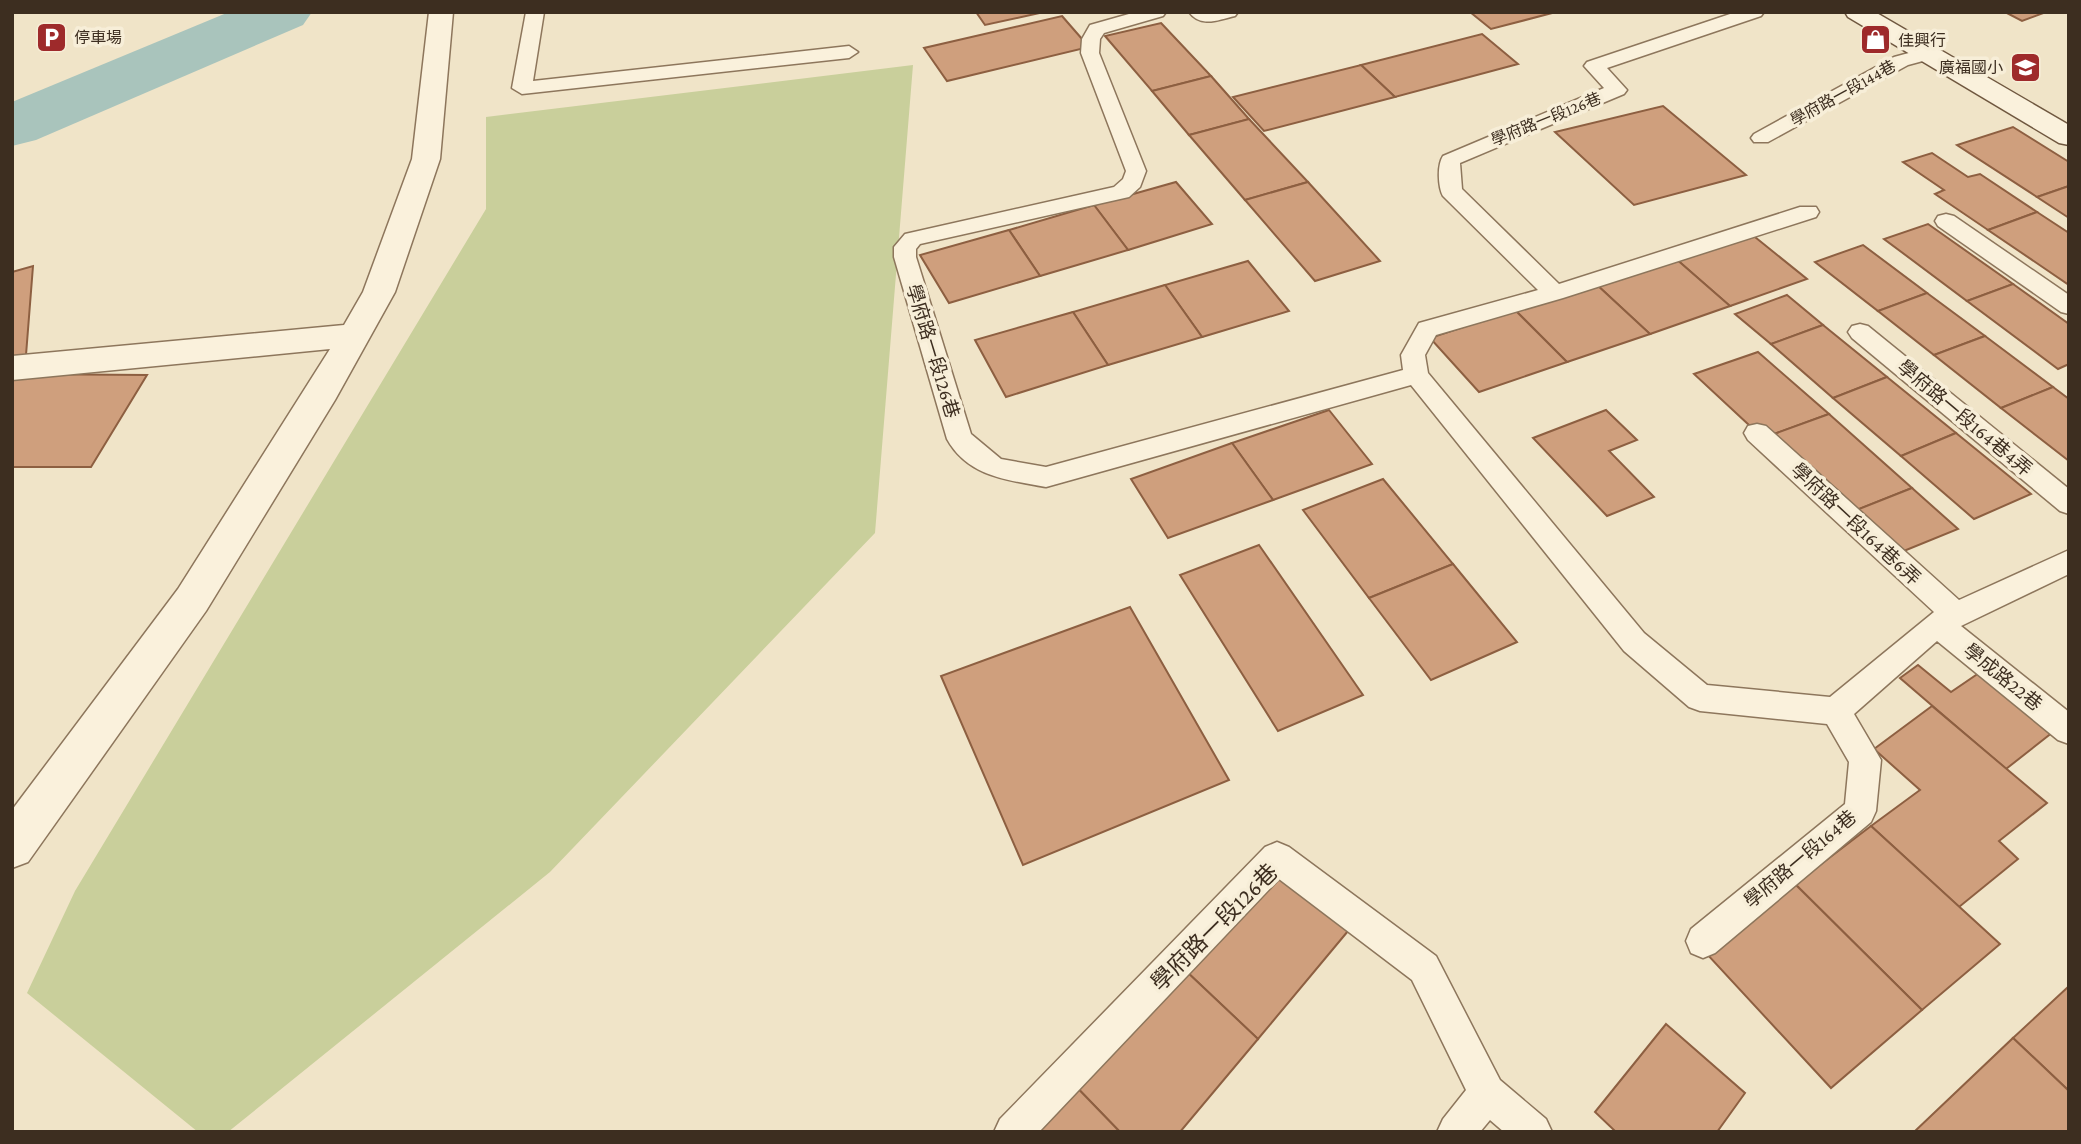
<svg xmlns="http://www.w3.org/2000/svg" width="2081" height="1144" font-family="'Crimson Pro','Noto Sans TC',serif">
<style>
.green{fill:#c9cf9b}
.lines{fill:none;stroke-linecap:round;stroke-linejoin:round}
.river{fill:#a9c4bc;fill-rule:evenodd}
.building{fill:#cf9f7d;stroke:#8d5f41;stroke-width:2}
.lane-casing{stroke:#8d765c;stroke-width:3}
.street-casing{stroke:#8d765c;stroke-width:3}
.secondary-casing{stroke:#6f573f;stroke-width:3}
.lane{fill:#faf1dc;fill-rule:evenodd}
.street{fill:#faf1dc;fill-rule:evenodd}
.secondary{fill:#faf1dc;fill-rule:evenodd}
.labels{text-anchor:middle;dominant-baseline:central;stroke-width:7;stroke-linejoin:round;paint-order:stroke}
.far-poi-label{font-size:16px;fill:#3d2e20;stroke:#f7eed8;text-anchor:start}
.far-street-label{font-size:16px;fill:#3d2e20;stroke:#f7eed8}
.street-label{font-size:19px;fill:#3d2e20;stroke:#f7eed8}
.near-street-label{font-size:23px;fill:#3d2e20;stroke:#f7eed8}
</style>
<rect width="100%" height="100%" fill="#f0e4c8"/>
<path class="green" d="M913 65 875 533 550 872 228 1132H198L27 993 75 891 486 209V117Z"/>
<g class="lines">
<path class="river" d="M229 12H312L303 25 36 140 12 146V102Z"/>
</g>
<g class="building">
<path d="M976 12H1044L985 25Z"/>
<path d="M1470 12H1556L1491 29Z"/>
<path d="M2005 12H2046L2022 21Z"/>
<path d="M1062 16 1089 47 947 81 924 48Z"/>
<path d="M1161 23 1211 76 1152 91 1105 36Z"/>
<path d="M1482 34 1518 64 1395 97 1361 65Z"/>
<path d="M1361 65 1395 97 1264 131 1233 97Z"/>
<path d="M1211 76 1249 119 1189 135 1152 91Z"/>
<path d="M1663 106 1746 175 1634 205 1555 132Z"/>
<path d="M1249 119 1308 182 1245 200 1189 135Z"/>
<path d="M2013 127 2069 162V186L2037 197 1957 145Z"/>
<path d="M1932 153 1968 177 1980 174 2037 212 1988 230 1935 194 1944 190 1903 162Z"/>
<path d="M1176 182 1212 224 1128 250 1094 205Z"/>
<path d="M1308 182 1380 261 1315 281 1245 200Z"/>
<path d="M2069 186V218L2037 197Z"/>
<path d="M1094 205 1128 250 1040 276 1009 230Z"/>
<path d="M2037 212 2069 233V285L1988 230Z"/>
<path d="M1928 224 2013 284 1967 301 1884 239Z"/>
<path d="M1009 230 1040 276 949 303 920 255Z"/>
<path d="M1750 233 1807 279 1730 306 1675 258Z"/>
<path d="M1863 245 1927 293 1878 311 1815 262Z"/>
<path d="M1675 258 1730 306 1650 334 1596 284Z"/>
<path d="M1248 261 1289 311 1202 337 1165 285Z"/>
<path d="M33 266 26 355 12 358V272Z"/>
<path d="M1596 284 1650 334 1567 362 1515 310Z"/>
<path d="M2013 284 2069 324V364L2058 369 1967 301Z"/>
<path d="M1165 285 1202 337 1108 365 1073 312Z"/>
<path d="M1927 293 1985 336 1934 355 1878 311Z"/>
<path d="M1787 295 1823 325 1771 344 1735 314Z"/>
<path d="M1515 310 1567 362 1479 392 1430 338Z"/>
<path d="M1073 312 1108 365 1006 397 975 340Z"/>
<path d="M1823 325 1887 377 1833 398 1771 344Z"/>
<path d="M1985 336 2053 387 2001 408 1934 355Z"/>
<path d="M1758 352 1829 414 1763 438 1694 374Z"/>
<path d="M12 374 147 375 91 467H12Z"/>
<path d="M1887 377 1956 433 1901 456 1833 398Z"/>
<path d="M2053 387 2069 399V461L2001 408Z"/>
<path d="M1329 410 1372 464 1273 500 1232 443Z"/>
<path d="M1606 410 1637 440 1609 451 1654 497 1607 516 1533 438Z"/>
<path d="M1829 414 1912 488 1844 515 1763 438Z"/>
<path d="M1956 433 2031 494 1974 519 1901 456Z"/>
<path d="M1232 443 1273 500 1168 538 1131 479Z"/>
<path d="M1383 479 1453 564 1369 598 1303 510Z"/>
<path d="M1912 488 1958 529 1889 557 1844 515Z"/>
<path d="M1259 545 1363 695 1278 731 1180 575Z"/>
<path d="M1453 564 1517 642 1431 680 1369 598Z"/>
<path d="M1130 607 1229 780 1023 865 941 676Z"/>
<path d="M1918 665 1951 692 1979 673 2053 732 2006 769 1900 678Z"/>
<path d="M1932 706 2047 803 1999 841 2018 859 1959 907 1871 826 1920 790 1874 749Z"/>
<path d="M1871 826 2000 944 1922 1010 1795 884Z"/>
<path d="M1264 850 1353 925 1258 1039 1168 954Z"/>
<path d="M1795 884 1922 1010 1831 1088 1705 952Z"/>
<path d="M1168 954 1258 1039 1180 1132H1120L1061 1071Z"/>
<path d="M2069 986V1091L2013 1038Z"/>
<path d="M1666 1024 1745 1093 1717 1132H1616L1595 1112Z"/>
<path d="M2013 1038 2069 1091V1132H1914Z"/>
<path d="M1061 1071 1120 1132H1005Z"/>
</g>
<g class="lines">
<defs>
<g id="lane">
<path d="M526 12H544L533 81 849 46 858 52 849 58 522 94 512 88Z"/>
<path d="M1136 12H1166L1163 16 1104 33 1100 39 1099 53 1146 171 1140 187 1129 197 920 244 916 249V257L971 434 1001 459 1046 467 1403 370 1401 355 1419 323 1538 290 1443 196C1438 187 1437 165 1443 156L1604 88 1584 66 1587 62 1736 12H1764L1761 16 1607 68 1627 90 1624 94 1460 163 1462 189 1559 284 1800 207H1816L1819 212 1816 217 1563 298 1436 335 1425 355 1428 373 1644 633 1707 685 1830 697 1934 612 1748 440 1744 433 1748 426 1757 424 1766 426 1959 600 2069 550V574L1961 626 2069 712V744L2058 740 1937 641 1854 714 1881 760 1876 811 1871 822 1715 953 1703 958 1691 953 1686 941 1691 929 1845 804 1849 762 1827 724 1700 711 1689 707 1624 651 1411 385 1046 487C1008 480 968 477 947 439L894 257V247L905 234 1114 187 1123 179 1126 171 1081 53 1082 39 1090 25Z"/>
<path d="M1189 12H1238L1235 16C1218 20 1201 28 1189 12Z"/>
<path d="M1927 48 1936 54 1934 58 1908 65 1768 142H1754L1751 138 1754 134 1894 57Z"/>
<path d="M1946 214 1954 216 2069 295V314L2061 312 1938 226 1935 221 1938 216Z"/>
<path d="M1860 324 1868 326 2069 489V514L2060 511 1852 338 1848 332 1852 326Z"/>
<path d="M1277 842 1289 847 1436 956 1500 1080 1546 1119 1552 1132H1504L1490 1120 1480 1132H1437L1443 1119 1466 1090 1412 980 1279 879 1039 1132H994L1000 1119 1265 847Z"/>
</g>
<path id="street" d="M429 12H453L440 159 395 292 335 400 206 611 28 862 12 868V810L178 589 330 349 12 380V356L344 325 363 292 412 159Z"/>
<path id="secondary" d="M1845 12H1875L2069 125V145L2059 143 1848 17Z"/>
</defs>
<use href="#lane" class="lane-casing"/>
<use href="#street" class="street-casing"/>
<use href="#secondary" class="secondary-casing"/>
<use href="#lane" class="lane"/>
<use href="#street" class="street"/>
<use href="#secondary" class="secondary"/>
</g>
<defs>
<symbol id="parking-square" viewBox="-11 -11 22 22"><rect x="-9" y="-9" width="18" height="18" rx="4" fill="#9e2a2b" stroke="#f7eed8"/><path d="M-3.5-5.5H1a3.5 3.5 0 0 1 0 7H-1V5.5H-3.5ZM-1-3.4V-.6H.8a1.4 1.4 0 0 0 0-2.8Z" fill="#fff"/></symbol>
<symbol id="shop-square" viewBox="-11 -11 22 22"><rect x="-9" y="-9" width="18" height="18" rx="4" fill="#9e2a2b" stroke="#f7eed8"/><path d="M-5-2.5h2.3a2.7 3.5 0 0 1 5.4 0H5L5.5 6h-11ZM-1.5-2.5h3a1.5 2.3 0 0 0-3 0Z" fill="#fff"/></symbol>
<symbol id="school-square" viewBox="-11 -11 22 22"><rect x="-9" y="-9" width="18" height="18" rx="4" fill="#9e2a2b" stroke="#f7eed8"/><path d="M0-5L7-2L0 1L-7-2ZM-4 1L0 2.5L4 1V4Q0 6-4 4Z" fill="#fff"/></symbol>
</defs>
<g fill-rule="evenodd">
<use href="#parking-square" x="34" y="20" width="35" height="35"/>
<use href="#shop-square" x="1858" y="22" width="35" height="35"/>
<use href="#school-square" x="2008" y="50" width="35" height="35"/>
</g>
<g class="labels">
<g class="far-poi-label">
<text x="74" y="37">停車場</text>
<text x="1898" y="40">佳興行</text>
<text x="2003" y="67" text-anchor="end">廣福國小</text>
</g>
<g class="far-street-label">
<text transform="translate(1843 93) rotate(-29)">學府路一段144巷</text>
<text transform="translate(1546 119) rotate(-22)">學府路一段126巷</text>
</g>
<g class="street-label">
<text transform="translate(933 351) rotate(73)">學府路一段126巷</text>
<text transform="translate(1965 418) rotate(40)">學府路一段164巷4弄</text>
<text transform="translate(1856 524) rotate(43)">學府路一段164巷6弄</text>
<text transform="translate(2003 677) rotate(39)">學成路22巷</text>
<text transform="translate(1800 859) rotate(-40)">學府路一段164巷</text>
</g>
<g class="near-street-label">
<text transform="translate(1214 927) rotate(-45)">學府路一段126巷</text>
</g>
</g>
<rect width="2081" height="1144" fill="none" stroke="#3d2e20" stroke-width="28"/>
</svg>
